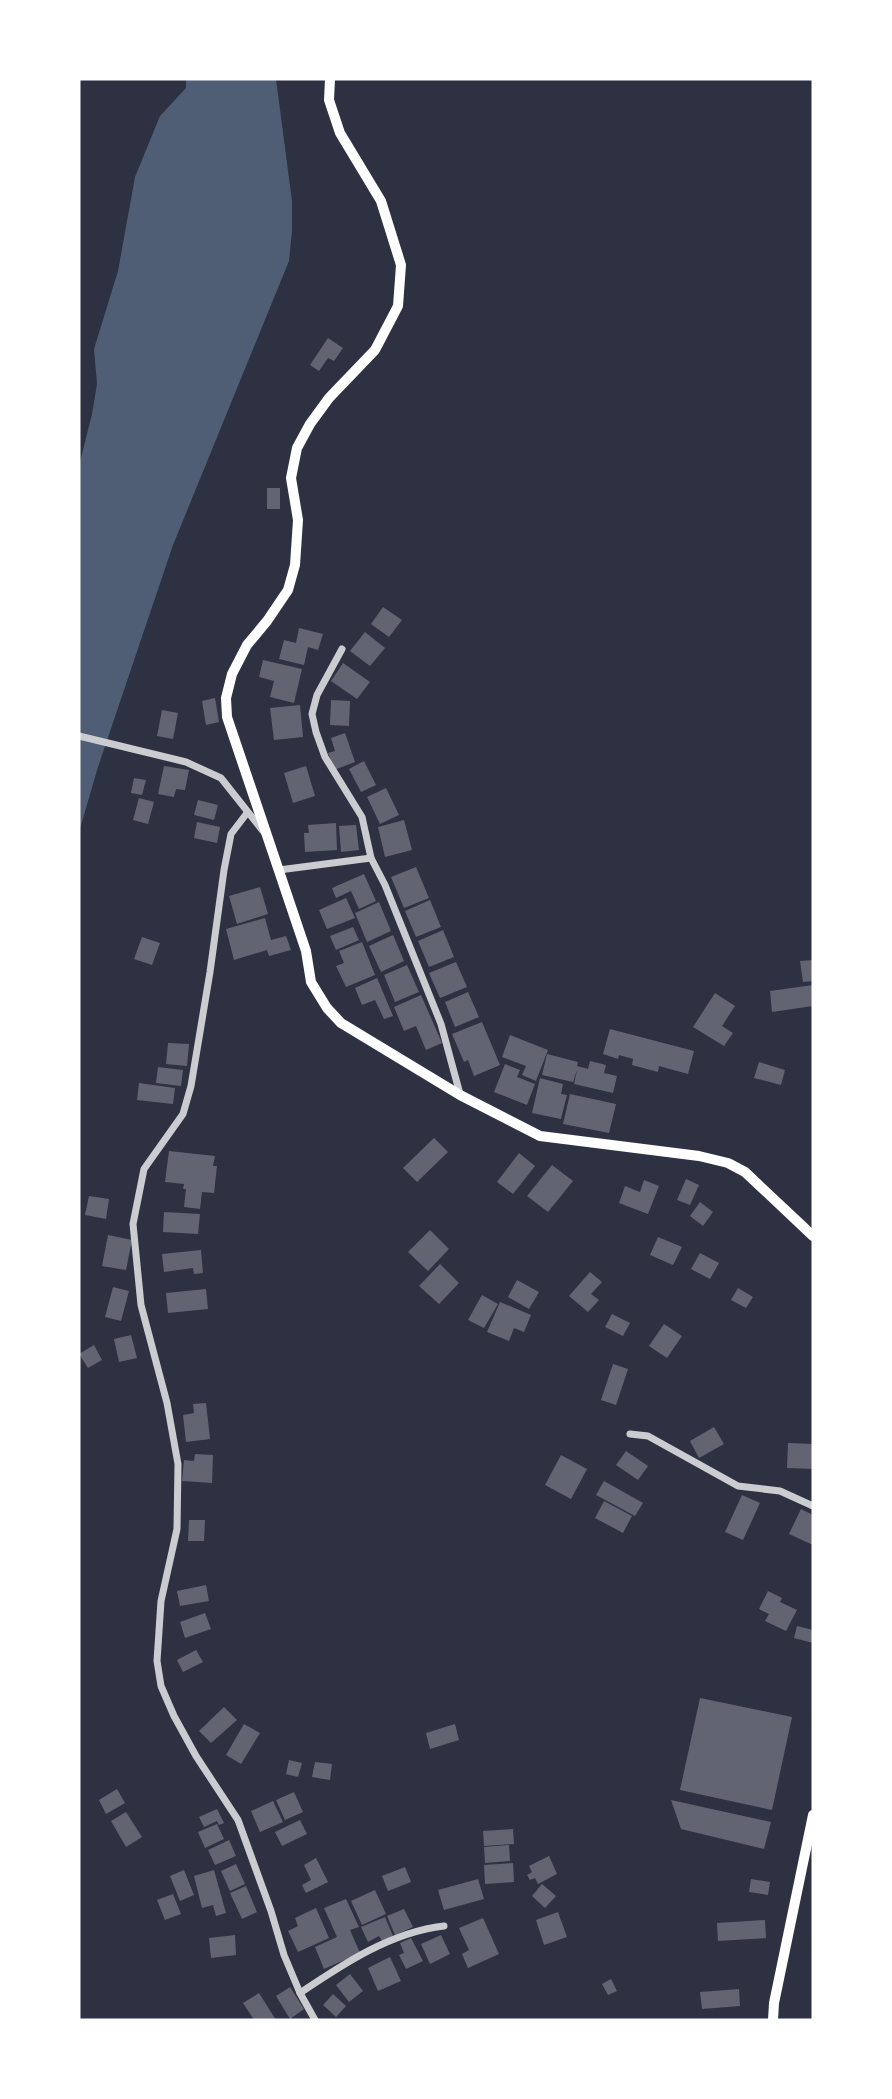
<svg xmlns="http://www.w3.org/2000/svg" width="892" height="2099" font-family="Lato,sans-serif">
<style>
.water{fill:#4f5d75}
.building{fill:#626471}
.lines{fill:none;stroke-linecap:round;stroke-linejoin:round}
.minor{stroke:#caccd0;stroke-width:7}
.secondary{stroke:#fff;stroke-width:10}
</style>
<rect width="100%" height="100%" fill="#2d3142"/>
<path class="water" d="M186 79H276L292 201V231L289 261 173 545 98 767 79 832V466L92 414 97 384 94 349 118 271 135 177 160 116 186 88Z"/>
<g class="building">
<path d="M328 338 343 348 334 361 328 358 319 371 310 365Z"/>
<rect x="267" y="488" width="13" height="21"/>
<path d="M383 607 402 620 389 637 371 624Z"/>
<path d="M299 628 323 634 318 650 308 647 304 665 279 659 284 640 296 643Z"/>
<path d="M365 632 385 648 370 666 350 651Z"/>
<path d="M263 660 302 669 294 703 270 697 274 681 259 677Z"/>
<path d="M343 663 370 682 357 699 331 681Z"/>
<path d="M215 698 219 722 206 725 202 701Z"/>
<path d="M331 700 350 701 349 726 330 725Z"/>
<path d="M300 705 303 737 274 740 270 708Z"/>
<path d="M162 710 178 713 173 739 157 736Z"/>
<path d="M345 733 355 762 334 770 328 753 335 751 331 738Z"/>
<path d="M364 761 376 785 361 792 349 769Z"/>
<path d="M164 766 189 770 185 790 176 789 174 797 158 794Z"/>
<path d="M306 766 315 796 293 803 284 773Z"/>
<path d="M134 778 146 780 142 795 131 793Z"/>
<path d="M386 788 399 815 380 824 367 797Z"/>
<path d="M139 798 154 802 148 824 133 820Z"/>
<path d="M198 800 218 805 214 820 194 815Z"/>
<path d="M404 820 412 850 385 857 378 827Z"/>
<path d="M197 822 220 827 217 843 194 838Z"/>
<path d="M336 823 337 850 305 852 304 833H309L308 825Z"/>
<path d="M356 825 359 850 341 852 339 826Z"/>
<path d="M416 867 429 898 404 908 391 877Z"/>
<path d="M364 874 376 901 359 909 351 891 336 898 332 888Z"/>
<path d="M260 887 268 914 237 924 229 896Z"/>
<path d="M346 898 355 918 327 929 319 910Z"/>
<path d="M430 900 441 927 416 937 405 911Z"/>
<path d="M379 902 391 931 367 942 355 913Z"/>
<path d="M265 918 271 940 286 936 291 950 269 956 267 950 234 960 226 929Z"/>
<path d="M353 927 359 940 336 950 330 936Z"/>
<path d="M443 930 454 957 429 967 418 941Z"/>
<path d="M393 935 404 961 381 972 369 946Z"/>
<path d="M142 937 160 943 152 965 134 959Z"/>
<path d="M362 942 375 975 346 987 336 966 344 963 339 951Z"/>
<path d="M813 960V981L803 982 800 961Z"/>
<path d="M456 962 467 987 440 998 429 973Z"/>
<path d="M407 965 419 992 395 1002 384 975Z"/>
<path d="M377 978 393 1016 384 1019 375 1000 362 1005 355 988Z"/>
<path d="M813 985V1006L772 1012 770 991Z"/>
<path d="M468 992 479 1017 455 1027 445 1002Z"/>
<path d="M715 993 735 1006 722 1026 733 1033 724 1046 693 1027Z"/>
<path d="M421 995 442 1043 426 1050 416 1026 404 1031 394 1007Z"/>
<path d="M482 1022 500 1065 474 1076 468 1060 464 1062 452 1034Z"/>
<path d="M610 1029 694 1051 688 1074 659 1066 658 1072 632 1065 633 1059 619 1055 618 1059 603 1054Z"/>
<path d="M510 1035 548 1050 536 1081 522 1075 526 1066 502 1057Z"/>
<path d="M168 1043 189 1044 187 1066 166 1064Z"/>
<path d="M547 1054 578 1062 577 1066 588 1069 590 1061 606 1065 604 1073 617 1076 613 1093 574 1084 577 1070 573 1082 542 1075Z"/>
<path d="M759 1062 785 1070 781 1085 754 1078Z"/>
<path d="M505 1064 520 1070 517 1077 535 1084 527 1105 494 1092Z"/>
<path d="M158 1067 183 1070 181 1086 156 1083Z"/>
<path d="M540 1078 563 1084 561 1094 567 1095 561 1119 532 1113Z"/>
<path d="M139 1083 175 1088 173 1104 137 1100Z"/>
<path d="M570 1094 616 1104 609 1133 563 1124Z"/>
<path d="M434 1138 448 1152 417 1182 403 1168Z"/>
<path d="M169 1151 215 1156 213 1166H217L214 1193 202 1192 200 1209 184 1207 186 1189H183L184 1184 165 1182Z"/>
<path d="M519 1153 535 1166 513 1194 497 1182Z"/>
<path d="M552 1165 573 1181 548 1212 527 1196Z"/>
<path d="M686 1179 699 1185 690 1205 677 1200Z"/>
<path d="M644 1180 659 1186 648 1214 619 1203 625 1186 640 1192Z"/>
<path d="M89 1196 109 1199 106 1219 85 1215Z"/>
<path d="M700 1202 713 1212 703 1226 690 1216Z"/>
<path d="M164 1212 200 1214 198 1234 163 1232Z"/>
<path d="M430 1230 449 1249 428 1271 408 1252Z"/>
<path d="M108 1235 132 1240 126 1270 102 1266Z"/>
<path d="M658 1237 682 1247 673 1265 650 1255Z"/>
<path d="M201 1250 203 1273 194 1274 193 1268 164 1272 162 1254Z"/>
<path d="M700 1253 719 1263 710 1279 691 1269Z"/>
<path d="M440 1264 459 1283 439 1304 419 1286Z"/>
<path d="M590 1272 602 1282 591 1294 599 1300 588 1312 569 1296Z"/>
<path d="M517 1280 539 1292 529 1309 508 1297Z"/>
<path d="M113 1287 129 1291 121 1321 105 1317Z"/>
<path d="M738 1288 753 1297 746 1308 731 1300Z"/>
<path d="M206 1289 208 1309 168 1313 166 1293Z"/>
<path d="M482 1295 498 1304 484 1328 468 1320Z"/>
<path d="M500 1302 531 1315 524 1332 514 1328 509 1341 487 1332Z"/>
<path d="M612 1314 630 1323 623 1336 605 1327Z"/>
<path d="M664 1324 682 1336 667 1358 649 1346Z"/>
<path d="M131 1335 137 1358 119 1362 114 1339Z"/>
<path d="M94 1345 102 1360 88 1368 79 1354Z"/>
<path d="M613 1364 628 1369 616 1405 601 1400Z"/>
<path d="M206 1403 210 1439 186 1442 183 1415 194 1413 193 1404Z"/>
<path d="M714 1427 724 1444 699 1458 690 1441Z"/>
<path d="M788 1443 813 1444V1469L787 1468Z"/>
<path d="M626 1451 648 1466 638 1480 616 1465Z"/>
<path d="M195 1454 213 1455 212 1483 182 1481 184 1460 194 1461Z"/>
<path d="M561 1455 587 1469 571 1499 545 1485Z"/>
<path d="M604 1481 643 1503 635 1516 596 1495Z"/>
<path d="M742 1495 760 1503 743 1540 725 1532Z"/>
<path d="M604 1501 632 1516 623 1533 595 1518Z"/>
<path d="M801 1509 813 1515V1545L789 1534Z"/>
<path d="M189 1520H205L204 1541H188Z"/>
<path d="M206 1585 209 1601 180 1606 177 1591Z"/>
<path d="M768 1591 782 1598 780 1602 797 1610 786 1631 765 1621 769 1614 759 1609Z"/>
<path d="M205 1613 211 1629 185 1638 180 1622Z"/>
<path d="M797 1626 813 1630V1643L794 1638Z"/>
<path d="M196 1650 203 1662 183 1672 177 1660Z"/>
<path d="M700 1698 792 1717 772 1810 680 1790Z"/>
<path d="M224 1707 237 1720 211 1743 199 1731Z"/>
<path d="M244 1724 260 1733 241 1764 226 1755Z"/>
<path d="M455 1724 459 1740 430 1749 426 1733Z"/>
<path d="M289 1760 302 1763 298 1777 286 1774Z"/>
<path d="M315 1762 332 1764 330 1780 312 1777Z"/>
<path d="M117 1789 125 1803 106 1814 99 1800Z"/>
<path d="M294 1792 303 1812 285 1820 276 1800Z"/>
<path d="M671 1800 771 1822 764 1849 681 1829Z"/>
<path d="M273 1801 283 1822 260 1832 251 1811Z"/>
<path d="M217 1809 224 1823 219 1825 217 1821 204 1827 199 1817Z"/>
<path d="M126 1812 142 1837 126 1847 111 1821Z"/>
<path d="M300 1820 307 1834 282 1846 275 1832Z"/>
<path d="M217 1824 224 1839 205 1848 198 1832Z"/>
<path d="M513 1829 514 1844 484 1846 483 1831Z"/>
<path d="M229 1840 236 1856 215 1865 208 1850Z"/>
<path d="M509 1845 510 1861 485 1863 484 1847Z"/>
<path d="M549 1856 557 1874 538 1884 535 1878 530 1880 527 1875 532 1872 529 1866Z"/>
<path d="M316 1858 328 1882 306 1893 302 1885 311 1880 304 1865Z"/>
<path d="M513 1863 514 1882 485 1884 484 1865Z"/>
<path d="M236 1864 245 1884 230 1891 221 1871Z"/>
<path d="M405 1867 411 1882 388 1891 382 1876Z"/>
<path d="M184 1870 194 1895 180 1901 170 1876Z"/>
<path d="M214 1870 226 1913 216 1916 213 1905 202 1908 194 1876Z"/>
<path d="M478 1879 484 1899 444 1910 438 1890Z"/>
<path d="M751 1879 770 1882 768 1895 749 1892Z"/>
<path d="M542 1884 556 1896 545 1908 532 1896Z"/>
<path d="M246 1886 257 1912 242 1919 230 1893Z"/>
<path d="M375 1890 386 1914 362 1925 351 1901Z"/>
<path d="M173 1894 181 1914 165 1920 157 1900Z"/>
<path d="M346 1899 359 1927 350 1930 360 1953 324 1969 315 1947 337 1937 324 1908Z"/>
<path d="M316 1908 329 1938 298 1952 288 1931 298 1926 295 1918Z"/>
<path d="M404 1909 413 1927 395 1935 387 1916Z"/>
<path d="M558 1912 567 1937 544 1945 536 1920Z"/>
<path d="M385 1917 393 1936 382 1941 379 1936 368 1942 361 1927Z"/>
<path d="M483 1918 499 1954 468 1968 462 1954 469 1950 459 1928Z"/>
<path d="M765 1920 766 1938 718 1941 717 1923Z"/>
<path d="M235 1935 236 1955 211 1958 209 1938Z"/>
<path d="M441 1935 450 1954 430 1964 421 1944Z"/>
<path d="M411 1938 423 1961 406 1969 399 1955 404 1953 400 1943Z"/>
<path d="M390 1957 401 1981 378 1991 368 1968Z"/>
<path d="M350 1974 363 1991 349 2002 336 1985Z"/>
<path d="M611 1979 617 1991 608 1995 602 1984Z"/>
<path d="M290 1987 304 2009 290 2019 276 1996Z"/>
<path d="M739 1989 740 2006 702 2009 700 1992Z"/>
<path d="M259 1993 276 2020H254L243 2003Z"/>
<path d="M333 1994 346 2006 336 2017 323 2005Z"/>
</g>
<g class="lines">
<g class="minor">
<path d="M342 649 317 695 312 714 316 732 325 757 362 817 371 858 385 885 441 1024 460 1094"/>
<path d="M79 736 186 762 221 778 263 831"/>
<path d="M247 813 231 834 224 870 210 972 191 1086 183 1114 144 1169 133 1224 141 1305 167 1403 178 1464 177 1529 161 1601 157 1661 161 1686 174 1716 196 1756 238 1820 271 1911 284 1955 300 1993 315 2020"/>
<path d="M279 870 371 858"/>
<path d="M630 1434 648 1436 738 1486 780 1491 813 1506"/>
<path d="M300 1993C343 1964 391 1932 444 1926"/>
</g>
<g class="secondary">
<path d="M330 79 329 100 340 133 381 201 401 265 398 306 375 350 329 398 310 424 297 448 291 478 298 520 295 565 288 590 267 621 247 645 232 674 226 698 227 717 306 951 311 982 327 1008 341 1023 460 1095 540 1136 699 1156 728 1163 745 1172 813 1236"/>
<path d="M773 2020 774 2003 813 1815"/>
</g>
</g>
<rect width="892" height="2099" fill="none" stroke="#ffffff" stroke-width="161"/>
</svg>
